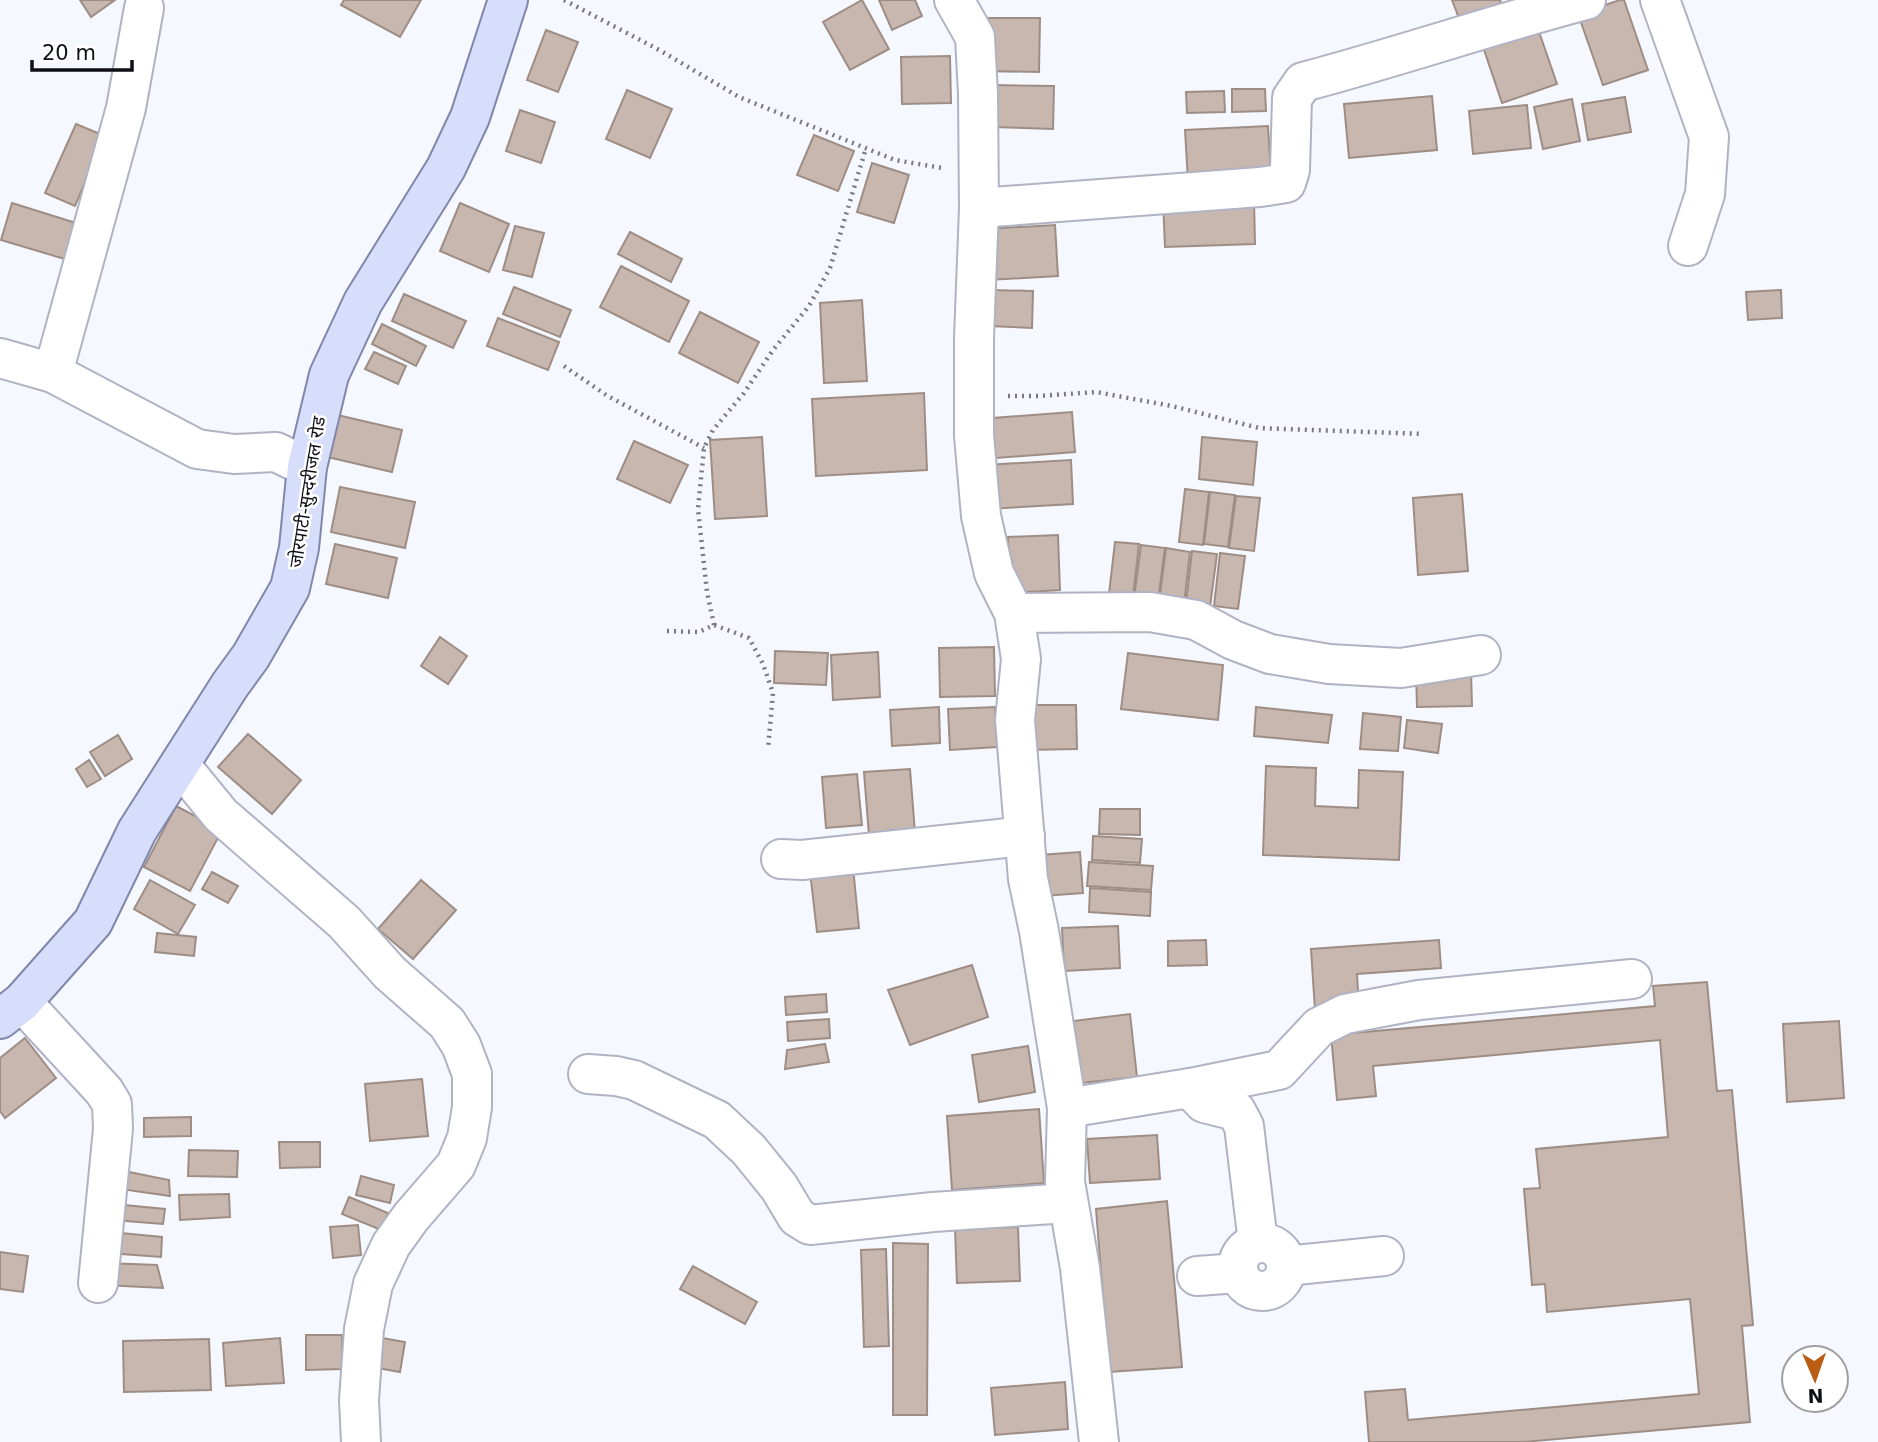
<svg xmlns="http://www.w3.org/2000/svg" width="1878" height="1442" font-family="'DejaVu Sans','Noto Sans Devanagari',sans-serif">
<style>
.building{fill:#c8b7ae;stroke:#9d8d84;stroke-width:2}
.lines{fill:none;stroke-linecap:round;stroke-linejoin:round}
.minor-casing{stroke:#afb3c3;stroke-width:42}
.major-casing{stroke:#8087aa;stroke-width:42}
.path{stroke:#787980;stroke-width:4.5;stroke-dasharray:2 5;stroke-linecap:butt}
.minor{stroke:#fff;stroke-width:38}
.major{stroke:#d7defc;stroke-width:38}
.labels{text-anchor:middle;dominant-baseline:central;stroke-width:5;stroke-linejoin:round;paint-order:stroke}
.street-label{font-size:18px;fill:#0e0f15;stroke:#fff}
</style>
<rect width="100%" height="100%" fill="#f6f8ff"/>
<g class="building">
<path d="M80 0H115L91 17Z"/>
<path d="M344 0H421L400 37 341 5Z"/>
<path d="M862 0 889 49 850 70 823 22Z"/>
<path d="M879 0H915L922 16 892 30Z"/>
<path d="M1452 0H1500L1504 11 1462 26Z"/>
<path d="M1620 0H1624L1648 70 1603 85 1578 14Z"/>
<path d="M984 18H1040L1039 72 983 71Z"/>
<path d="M1535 20 1557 84 1502 103 1480 38Z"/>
<path d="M546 30 578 42 558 92 527 80Z"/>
<path d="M950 56 951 103 902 104 901 57Z"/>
<path d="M993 85 1054 86 1053 129 992 127Z"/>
<path d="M1232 89H1265L1266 111 1232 112Z"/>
<path d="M627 90 672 109 650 158 606 139Z"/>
<path d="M1224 91 1225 112 1187 113 1186 92Z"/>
<path d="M1432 96 1437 150 1349 158 1344 104Z"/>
<path d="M1625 97 1631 132 1588 140 1582 104Z"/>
<path d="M1572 99 1580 141 1543 149 1534 107Z"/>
<path d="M1527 105 1531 148 1473 154 1469 111Z"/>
<path d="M520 110 555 122 541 163 506 151Z"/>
<path d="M76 124 105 136 75 206 45 193Z"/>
<path d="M1268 126 1271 176 1188 181 1185 130Z"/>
<path d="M814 135 854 151 838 191 797 175Z"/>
<path d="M872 163 909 175 894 223 857 212Z"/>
<path d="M1254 199 1255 244 1165 247 1163 201Z"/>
<path d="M12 203 79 224 68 260 1 240Z"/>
<path d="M460 203 509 224 489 272 440 251Z"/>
<path d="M1055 225 1058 276 988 280 985 229Z"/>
<path d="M515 226 544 233 532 277 503 270Z"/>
<path d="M630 232 682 259 671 282 618 254Z"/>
<path d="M621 266 689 301 669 342 600 307Z"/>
<path d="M514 287 571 310 560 337 503 314Z"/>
<path d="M991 290 1033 291 1032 328 990 326Z"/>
<path d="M1781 290 1782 318 1748 320 1746 292Z"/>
<path d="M404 294 466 321 453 348 392 321Z"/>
<path d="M862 300 867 381 824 383 820 303Z"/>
<path d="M700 312 759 342 738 383 679 353Z"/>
<path d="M498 318 559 342 548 370 487 346Z"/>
<path d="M382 324 426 346 416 366 372 344Z"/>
<path d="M374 352 406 366 398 384 365 369Z"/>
<path d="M924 393 927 470 816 476 812 399Z"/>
<path d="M1072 412 1075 452 983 459 980 419Z"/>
<path d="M333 414 402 430 392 472 323 456Z"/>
<path d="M762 437 767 516 715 519 710 440Z"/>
<path d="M1202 437 1257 442 1253 485 1199 479Z"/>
<path d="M634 441 688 465 670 503 617 479Z"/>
<path d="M1071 460 1073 504 987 509 985 465Z"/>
<path d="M340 487 415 502 405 548 331 532Z"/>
<path d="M1185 489 1209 492 1203 545 1179 542Z"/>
<path d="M1210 492 1235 495 1228 547 1204 544Z"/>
<path d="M1462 494 1468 571 1418 575 1413 498Z"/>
<path d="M1236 496 1260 498 1254 551 1229 548Z"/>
<path d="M1058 535 1060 590 1011 593 1008 537Z"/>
<path d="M1115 542 1139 544 1133 597 1109 594Z"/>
<path d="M335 544 397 558 388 598 326 584Z"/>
<path d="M1141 545 1165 548 1158 601 1134 598Z"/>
<path d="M1166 548 1190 552 1184 604 1159 601Z"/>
<path d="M1192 551 1217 554 1210 607 1186 604Z"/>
<path d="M1220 553 1245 556 1238 609 1214 606Z"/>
<path d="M440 637 467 656 448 684 421 666Z"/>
<path d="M994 647 995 696 940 697 939 648Z"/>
<path d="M775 651 828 653 826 685 774 683Z"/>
<path d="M878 652 880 697 833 700 831 655Z"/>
<path d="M1128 653 1223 665 1218 720 1121 709Z"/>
<path d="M1471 671 1472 706 1417 707 1416 672Z"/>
<path d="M1026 705H1076L1077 749 1027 750Z"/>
<path d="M939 707 940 743 892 746 890 710Z"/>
<path d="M995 707 997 747 950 750 948 709Z"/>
<path d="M1256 707 1332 715 1328 743 1254 736Z"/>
<path d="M1363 713 1401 717 1398 751 1360 749Z"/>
<path d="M1407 720 1442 724 1438 753 1404 748Z"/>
<path d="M248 734 301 780 272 814 218 767Z"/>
<path d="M118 735 132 759 105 776 90 752Z"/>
<path d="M89 760 101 779 87 787 76 769Z"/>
<path d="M1266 766 1316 768 1315 806 1358 808 1359 770 1403 772 1399 860 1263 855Z"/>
<path d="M910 769 915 833 869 836 864 772Z"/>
<path d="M857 774 862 825 826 828 822 777Z"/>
<path d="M176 806 222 830 190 891 144 867Z"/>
<path d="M1100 809H1140V835L1099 834Z"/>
<path d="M1093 836 1142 839 1140 863 1092 860Z"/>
<path d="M1080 852 1083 893 1043 896 1039 855Z"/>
<path d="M1089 862 1153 866 1151 890 1087 886Z"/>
<path d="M853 867 859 928 817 932 810 872Z"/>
<path d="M212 872 238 886 228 903 202 889Z"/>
<path d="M150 880 195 905 178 934 134 909Z"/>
<path d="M421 880 456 910 413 959 378 929Z"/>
<path d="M1090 888 1151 892 1150 916 1089 912Z"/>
<path d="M1118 926 1120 968 1064 971 1062 928Z"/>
<path d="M157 933 196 937 194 956 155 952Z"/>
<path d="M1206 940 1207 965 1168 966V941Z"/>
<path d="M1439 940 1441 968 1357 974 1359 1007 1315 1010 1311 949Z"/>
<path d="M972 965 988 1017 910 1045 888 990Z"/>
<path d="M1707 982 1717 1091 1732 1090 1753 1325 1742 1326 1750 1422 1523 1442H1369L1365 1392 1405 1389 1408 1420 1699 1394 1690 1299 1547 1312 1545 1284 1532 1285 1524 1189 1540 1188 1536 1149 1668 1137 1660 1040 1373 1066 1376 1096 1337 1100 1331 1035 1655 1006 1653 986Z"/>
<path d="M826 994 827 1012 786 1015 785 997Z"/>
<path d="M1130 1014 1137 1077 1072 1084 1065 1022Z"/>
<path d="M829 1019 830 1038 788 1041 787 1022Z"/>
<path d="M1839 1021 1844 1098 1787 1102 1783 1024Z"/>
<path d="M25 1038 56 1078 5 1118 0 1111V1058Z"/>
<path d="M825 1044 829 1062 785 1069 787 1050Z"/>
<path d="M1028 1046 1035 1092 979 1102 972 1055Z"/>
<path d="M422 1079 428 1136 370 1141 365 1084Z"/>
<path d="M1039 1109 1044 1183 952 1190 947 1116Z"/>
<path d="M191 1117V1136L144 1137V1118Z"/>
<path d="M1157 1135 1160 1179 1090 1183 1087 1139Z"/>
<path d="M279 1142H320V1167L280 1168Z"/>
<path d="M189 1150 238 1151 237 1177 188 1176Z"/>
<path d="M129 1172 169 1180 170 1196 121 1189Z"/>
<path d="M361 1176 394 1185 390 1203 356 1195Z"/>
<path d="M229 1194 230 1217 180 1220 179 1195Z"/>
<path d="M349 1197 388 1213 381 1230 342 1214Z"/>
<path d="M1167 1201 1182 1367 1109 1372 1096 1209Z"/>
<path d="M114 1204 165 1209 163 1224 113 1220Z"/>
<path d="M358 1225 361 1255 333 1258 330 1227Z"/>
<path d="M1018 1227 1020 1281 957 1283 955 1229Z"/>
<path d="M110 1232 162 1237 161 1257 108 1253Z"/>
<path d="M893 1243 928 1244 927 1415H893Z"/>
<path d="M886 1249 889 1346 864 1347 861 1250Z"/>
<path d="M0 1252 28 1256 23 1292 0 1289Z"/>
<path d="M105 1263 157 1265 163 1288 103 1285Z"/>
<path d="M693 1266 757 1302 745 1324 680 1289Z"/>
<path d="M306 1335H342L343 1369 306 1370Z"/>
<path d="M371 1336 405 1342 400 1372 366 1366Z"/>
<path d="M280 1338 284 1383 226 1386 223 1343Z"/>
<path d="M209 1339 211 1390 124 1392 123 1341Z"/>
<path d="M1065 1382 1068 1429 995 1435 991 1388Z"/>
</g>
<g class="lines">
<defs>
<g id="minor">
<path d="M954 0 975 37 978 94 979 208 974 338V435L981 516 994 573 1014 613 1021 659 1015 720 1028 879 1039 931 1067 1108 1065 1182 1080 1268 1099 1442"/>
<path d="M1660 0 1709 137 1705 194 1688 246"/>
<path d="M979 208 1260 187 1286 183 1290 170 1292 98 1303 82C1398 57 1491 25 1586 0"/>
<path d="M0 358 53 373 197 449 234 454 276 452 307 467"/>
<path d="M53 373 126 108 144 8"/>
<path d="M1014 613 1150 612 1196 620 1233 640 1270 654 1329 664 1401 668 1481 655"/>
<path d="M180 765 221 815 344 922 390 973 447 1023 461 1045 472 1074V1107L467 1138 456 1165 411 1217 391 1245 373 1284 364 1329 359 1400 361 1442"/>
<path d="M781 859 802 860 1025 836"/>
<path d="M22 1002 104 1091 112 1104 113 1129 98 1283"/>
<path d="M588 1074 616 1076 634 1080 717 1120 749 1150 779 1187 797 1217 810 1225 933 1212 1068 1203"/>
<path d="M1190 1088 1204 1103 1236 1111 1244 1126 1258 1243"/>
<path d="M1067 1108 1190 1088 1279 1070 1319 1027 1345 1014 1419 1000 1632 979"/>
<circle cx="1262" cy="1267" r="24"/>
<path d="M1286 1266 1384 1256"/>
<path d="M1197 1276 1239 1273"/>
</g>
<path id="major" d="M0 1019 22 1002 93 922 137 831 230 685 251 656 290 588 299 548 307 467 329 375 363 302 446 168 470 117 508 0"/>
</defs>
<use href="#minor" class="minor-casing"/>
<use href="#major" class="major-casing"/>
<g class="path">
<path d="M564 0 661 51 739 97 895 160 942 168"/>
<path d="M564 366 606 395 704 448"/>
<path d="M1008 396H1039L1096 392 1172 406 1259 428 1423 434"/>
<path d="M714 625 707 592 698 509 704 448 713 430 744 393 773 350 809 306 830 268 866 148"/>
<path d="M667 631 699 632 714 625 749 638 763 664 773 693 768 749"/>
</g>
<use href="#minor" class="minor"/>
<use href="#major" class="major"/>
</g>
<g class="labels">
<g class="street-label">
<text transform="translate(307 492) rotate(-81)">जोरपाटी-सुन्दरीजल रोड</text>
</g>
</g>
<g transform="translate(1815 1379) rotate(178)"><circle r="33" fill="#ffffff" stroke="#9f9fa1" stroke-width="2"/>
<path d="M0-5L12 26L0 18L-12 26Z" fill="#bb5c13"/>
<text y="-10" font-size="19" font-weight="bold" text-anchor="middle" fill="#0e0f15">N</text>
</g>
<path d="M32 60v10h100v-10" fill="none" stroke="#0e0f15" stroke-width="3.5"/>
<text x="42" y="60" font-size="21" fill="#0e0f15" stroke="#ffffff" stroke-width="5" paint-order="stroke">20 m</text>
</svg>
